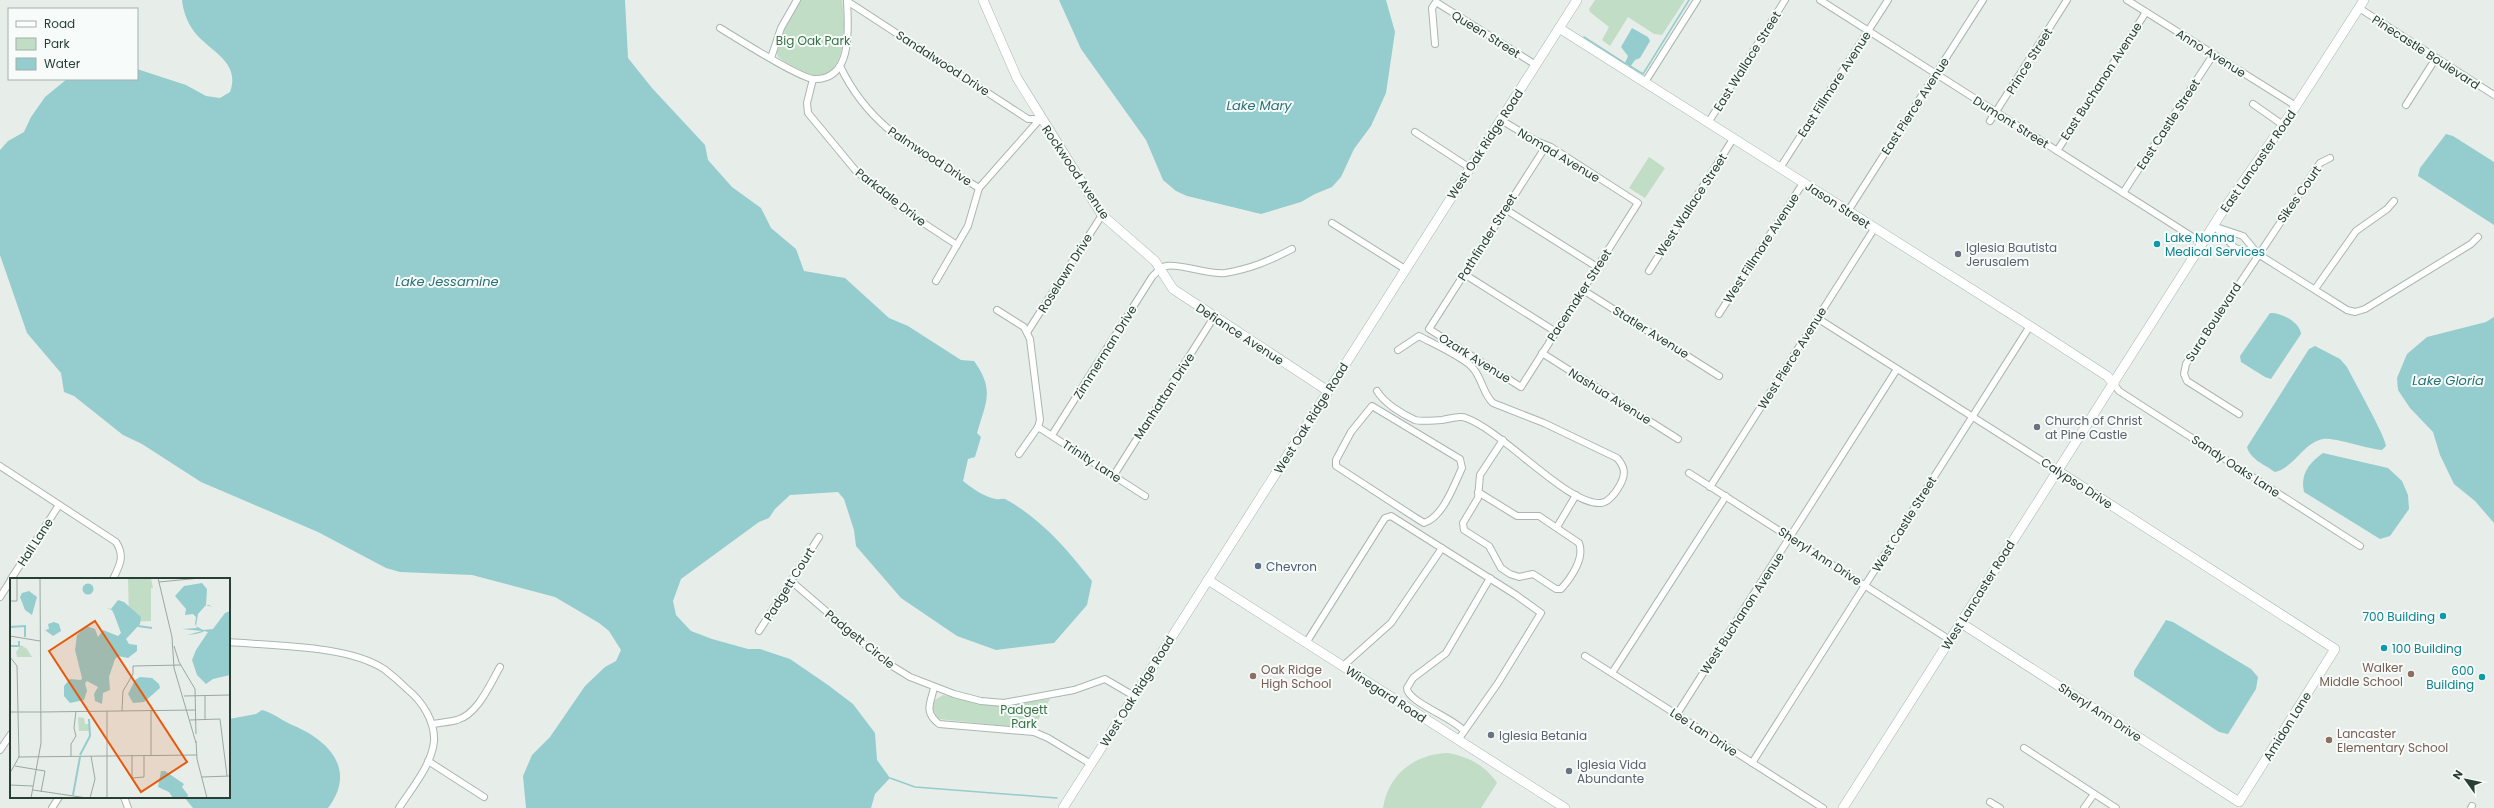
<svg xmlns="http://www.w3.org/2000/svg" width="2494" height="808" font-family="Poppins,sans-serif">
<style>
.green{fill:#c2ddc6}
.water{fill:#95cccd}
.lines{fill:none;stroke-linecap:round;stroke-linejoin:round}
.stream{stroke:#95cccd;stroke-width:1.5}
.street-casing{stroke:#aab6b0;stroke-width:8}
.secondary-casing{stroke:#a6b9b0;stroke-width:10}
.street{stroke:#fff;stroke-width:6}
.secondary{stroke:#fff;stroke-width:9}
.culture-dot{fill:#0f9aa8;stroke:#f7fbf9;stroke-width:1.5}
.worship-dot{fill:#6b7280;stroke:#f7fbf9;stroke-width:1.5}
.service-dot{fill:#5c6f8a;stroke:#f7fbf9;stroke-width:1.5}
.education-dot{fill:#8d6e63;stroke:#f7fbf9;stroke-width:1.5}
.labels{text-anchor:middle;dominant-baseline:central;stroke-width:4;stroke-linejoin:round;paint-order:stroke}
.street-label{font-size:12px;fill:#273f35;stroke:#f7fbf9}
.park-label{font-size:12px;fill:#357244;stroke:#f7fbf9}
.culture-label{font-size:12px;fill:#0d838f;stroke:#f7fbf9;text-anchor:start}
.worship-label{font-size:12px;fill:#5b616d;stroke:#f7fbf9;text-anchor:start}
.service-label{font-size:12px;fill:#4e5e75;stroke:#f7fbf9;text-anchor:start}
.education-label{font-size:12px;fill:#785e54;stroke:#f7fbf9;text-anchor:start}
.water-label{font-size:13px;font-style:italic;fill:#267376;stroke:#f7fbf9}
.inset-river{fill:none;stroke:#95cccd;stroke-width:2}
.inset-road{fill:none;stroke:#9aa8a2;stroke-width:1}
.view{fill:#e8590c;fill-opacity:0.15;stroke:#e8590c;stroke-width:2}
.inset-edge{fill:none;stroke:#273f35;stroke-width:2}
</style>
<rect width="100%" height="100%" fill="#e7eeea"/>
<g class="green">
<path d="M799 0H842C850 51 837 105 778 57 773 38 790 16 799 0Z"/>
<path d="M1595 0H1685L1662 35 1654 34 1628 17 1610 46 1602 40 1609 27 1590 12 1589 9Z"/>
<path d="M1649 157 1665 168 1645 198 1629 188Z"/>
<path d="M943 695C986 706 1006 705 1050 699L1033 729 938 719 932 708 933 701Z"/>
<path d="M1448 753C1469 757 1485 765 1497 783L1481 808H1383C1388 774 1415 754 1448 753Z"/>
</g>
<g class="water">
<path d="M182 0H625L628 58 652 88 705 145 708 160 732 187 761 208 771 228 796 249 804 271 845 278 889 318 908 326 961 360 974 361C995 390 986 402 977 433L981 437 975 457 968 459 963 481C972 488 984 497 996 499 1000 500 1003 497 1007 500 1041 519 1068 550 1092 581L1087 605 1054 643 996 650 957 636 901 598 856 546 854 530 844 499 838 492 790 495 775 509 769 518 759 522 681 579 673 601 676 615 691 631 712 639 748 649H760L790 659 828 685 853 704 875 733 877 760 890 778 875 794 871 808H526L523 776 532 755 550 737 585 686 605 667 616 661 621 650 609 631 599 623 555 597 472 575 400 572 386 568 318 532 201 482 142 444 123 435 74 396 64 392 61 373 27 333 0 255V150L8 141 24 132 31 117 45 97 67 79H137V69L186 85 206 96 220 98 230 92C242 59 204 50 191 27 186 19 183 9 182 0Z"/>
<path d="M1059 0H1386L1395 32 1386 93 1371 126 1354 149 1341 177 1332 187 1315 194 1301 202 1261 214 1187 196 1176 191 1163 180 1146 140 1081 49Z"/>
<path d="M1632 28 1648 37 1650 41 1640 58 1635 60 1630 67 1625 63 1628 56 1621 47Z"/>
<path d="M2446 134 2453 136 2494 162V225L2418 176 2420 168Z"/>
<path d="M2270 313C2280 312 2300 322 2301 334L2271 379 2265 377 2241 362 2240 356Z"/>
<path d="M2494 317V523L2475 501 2454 484 2440 455 2433 432 2410 408 2398 390 2397 378 2407 354 2427 337 2486 322Z"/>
<path d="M2315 346 2340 359 2347 367C2354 381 2386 437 2386 446L2382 450C2367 449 2334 437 2323 439 2303 443 2295 467 2275 472 2265 465 2250 459 2247 447L2309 349Z"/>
<path d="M2323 453 2388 468 2402 481 2408 495 2409 509 2390 536 2380 539 2304 492C2300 474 2309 463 2323 453Z"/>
<path d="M2166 620 2173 622 2251 669 2258 677 2256 689 2228 734 2219 732 2134 676V671Z"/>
<path d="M262 710C273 713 280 719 290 724 327 739 358 768 328 808H193L184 797H229V719L256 714Z"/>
</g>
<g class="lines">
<g class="stream">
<path d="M1584 37 1626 64"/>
<path d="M1630 66 1643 74 1689 0"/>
<path d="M890 778 915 787 1057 798"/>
</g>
<defs>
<g id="street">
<path d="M1820 0 2202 243"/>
<path d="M2127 0 2296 106"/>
<path d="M847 1 1028 119H1040"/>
<path d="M2359 8 2494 95"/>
<path d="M720 28C735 37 800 79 814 79 854 80 848 26 847 0"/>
<path d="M1435 44 1432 8 1436 2 1536 65"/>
<path d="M771 58 781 28 797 0"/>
<path d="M840 66C871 131 921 152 979 188"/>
<path d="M813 79 807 103 808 113 856 171 902 209 957 245"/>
<path d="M1645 82 1697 0"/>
<path d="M2253 104 2283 125"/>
<path d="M2406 105 2436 58"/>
<path d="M1501 120 1536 141 1551 147 1638 203 1521 387 1429 329 1546 146"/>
<path d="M1990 121 2067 0"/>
<path d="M1708 123 1785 0"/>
<path d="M1415 132 1470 168"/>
<path d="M2057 151 2146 12"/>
<path d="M1780 168 1888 0"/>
<path d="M2123 193 2213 55"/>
<path d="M1505 209 1597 267"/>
<path d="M1848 211 1983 0"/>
<path d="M1332 223 1405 269"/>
<path d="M2213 226 2243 236 2258 254 2347 310 2355 312 2365 309 2471 244 2478 237"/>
<path d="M2217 229 2235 248 2258 254"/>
<path d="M1649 271 1733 139"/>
<path d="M1464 274 1556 332"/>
<path d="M936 281 968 226 979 188 1040 119"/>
<path d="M2315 289 2356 231 2387 209 2394 201"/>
<path d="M1583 290 1719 376"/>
<path d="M997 310 1024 327 1030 339 1040 420 1038 427 1019 454"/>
<path d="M1719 314 1803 183"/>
<path d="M1817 318 2058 471"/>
<path d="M1028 331 1102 215"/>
<path d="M1542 353 1678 439"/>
<path d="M2114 384 2119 391 2360 546"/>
<path d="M1377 391C1384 403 1402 414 1415 420 1422 422 1435 420 1442 420 1449 419 1460 415 1466 418 1503 431 1568 506 1601 503 1609 502 1616 492 1620 485 1626 474 1625 467 1617 458L1544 423 1493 403C1482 393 1482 376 1471 366 1459 355 1434 344 1419 336L1398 350"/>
<path d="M1372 406 1460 459 1462 468C1454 485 1443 517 1424 523L1416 518 1336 466V460L1351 432Z"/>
<path d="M2239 414 2187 381 2184 374 2186 364 2320 163 2330 158"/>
<path d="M1038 427 1145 496"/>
<path d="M1052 435 1152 277C1156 273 1160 267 1166 266 1180 263 1207 275 1225 273 1250 269 1269 261 1292 249"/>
<path d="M0 466 116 542C125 556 120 565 113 579"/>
<path d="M1689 473 1950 640"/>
<path d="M1114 475 1214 317"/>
<path d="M1710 487 1874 229"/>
<path d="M1478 492 1517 516H1539L1579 543C1585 558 1571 578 1561 589H1556L1533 574 1519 577 1510 574 1501 568 1489 546 1464 530 1463 523 1478 498 1480 475 1503 440"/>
<path d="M1557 527 1576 495"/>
<path d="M11 579 59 505"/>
<path d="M791 581 884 661 910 677 954 694 981 701 1004 703 1074 690 1105 679 1134 696"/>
<path d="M0 597 11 580"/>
<path d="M759 631 819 537"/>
<path d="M229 642C273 646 347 645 384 669 392 675 400 682 407 689 422 701 435 721 434 741 432 765 411 789 399 808"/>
<path d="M1306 643 1385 518 1391 516 1516 595 1541 613 1498 683 1458 740"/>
<path d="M1585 656 1823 808"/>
<path d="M1343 666 1391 623 1442 548"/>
<path d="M1612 673 1726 496"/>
<path d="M934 688C930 704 924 712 939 724L1034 732 1048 738 1091 764"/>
<path d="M1677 714 1897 369"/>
<path d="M432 724C440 723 449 722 457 720 478 714 490 684 500 667"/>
<path d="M1464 731C1454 718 1407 702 1407 688L1413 678 1446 653 1490 578"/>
<path d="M2024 748 2116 808"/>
<path d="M0 750 11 734"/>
<path d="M428 761 484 797"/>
<path d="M1752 763 2030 326"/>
<path d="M124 797 128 808"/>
<path d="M1990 802 2000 808"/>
<path d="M52 808 59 797"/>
<path d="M2084 808 2094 794"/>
<path d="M2471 808 2472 806"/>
</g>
<g id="secondary">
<path d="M983 0 1017 78 1102 215 1155 261 1173 289 1328 391"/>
<path d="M1559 28 2030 326 2107 376 2114 384"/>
<path d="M1208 580 1565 808"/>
<path d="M1961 623 2239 802 2335 649 2058 471"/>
<path d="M1063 808 1577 0"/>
<path d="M1843 808 2224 209 2296 106 2364 0"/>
</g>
</defs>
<use href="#street" class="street-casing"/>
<use href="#secondary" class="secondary-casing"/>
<use href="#street" class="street"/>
<use href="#secondary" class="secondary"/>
</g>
<g class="culture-dot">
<circle cx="2157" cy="244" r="4"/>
<circle cx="2443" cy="616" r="4"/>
<circle cx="2384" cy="648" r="4"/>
<circle cx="2482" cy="677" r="4"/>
</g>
<g class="worship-dot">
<circle cx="1958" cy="254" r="4"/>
<circle cx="2037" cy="427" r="4"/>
<circle cx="1491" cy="735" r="4"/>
<circle cx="1569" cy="771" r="4"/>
</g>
<circle class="service-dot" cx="1258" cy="566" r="4"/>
<g class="education-dot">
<circle cx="2411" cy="674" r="4"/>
<circle cx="1253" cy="676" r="4"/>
<circle cx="2329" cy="740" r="4"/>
</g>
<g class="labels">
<g class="street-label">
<text transform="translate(1486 34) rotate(32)">Queen Street</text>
<text transform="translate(2426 52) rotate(33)">Pinecastle Boulevard</text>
<text transform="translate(2211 53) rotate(32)">Anno Avenue</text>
<text transform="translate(1747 61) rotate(-58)">East Wallace Street</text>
<text transform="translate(2029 61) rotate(-58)">Prince Street</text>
<text transform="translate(943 63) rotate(33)">Sandalwood Drive</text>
<text transform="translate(2101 81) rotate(-57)">East Buchanon Avenue</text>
<text transform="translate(1834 84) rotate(-57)">East Fillmore Avenue</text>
<text transform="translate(1915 106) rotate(-57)">East Pierce Avenue</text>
<text transform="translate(2011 122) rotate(32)">Dumont Street</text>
<text transform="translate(2168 124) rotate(-57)">East Castle Street</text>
<text transform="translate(1485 144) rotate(-57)">West Oak Ridge Road</text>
<text transform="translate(1559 155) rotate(31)">Nomad Avenue</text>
<text transform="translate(930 156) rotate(33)">Palmwood Drive</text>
<text transform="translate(2258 161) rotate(-55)">East Lancaster Road</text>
<text transform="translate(1076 172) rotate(56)">Rockwood Avenue</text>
<text transform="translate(2299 194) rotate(-55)">Sikes Court</text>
<text transform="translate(891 197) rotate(38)">Parkdale Drive</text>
<text transform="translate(1691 205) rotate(-57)">West Wallace Street</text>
<text transform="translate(1838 205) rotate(33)">Jason Street</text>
<text transform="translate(1487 237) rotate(-58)">Pathfinder Street</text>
<text transform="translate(1761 248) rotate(-57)">West Fillmore Avenue</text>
<text transform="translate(1065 273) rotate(-58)">Roselawn Drive</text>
<text transform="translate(1579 295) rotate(-57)">Pacemaker Street</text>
<text transform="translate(2213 322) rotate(-57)">Sura Boulevard</text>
<text transform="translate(1651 332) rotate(32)">Statler Avenue</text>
<text transform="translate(1240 334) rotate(33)">Defiance Avenue</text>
<text transform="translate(1105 352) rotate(-58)">Zimmerman Drive</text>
<text transform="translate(1475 358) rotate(32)">Ozark Avenue</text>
<text transform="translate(1792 358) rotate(-58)">West Pierce Avenue</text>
<text transform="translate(1164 396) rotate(-57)">Manhattan Drive</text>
<text transform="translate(1610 396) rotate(32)">Nashua Avenue</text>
<text transform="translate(1311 418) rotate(-58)">West Oak Ridge Road</text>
<text transform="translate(1092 461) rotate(33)">Trinity Lane</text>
<text transform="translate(2236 466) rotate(33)">Sandy Oaks Lane</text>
<text transform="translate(2077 483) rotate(33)">Calypso Drive</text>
<text transform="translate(1904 524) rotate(-58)">West Castle Street</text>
<text transform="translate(35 542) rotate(-57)">Hall Lane</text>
<text transform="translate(1820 556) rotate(33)">Sheryl Ann Drive</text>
<text transform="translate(789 584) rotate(-58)">Padgett Court</text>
<text transform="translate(1978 595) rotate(-58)">West Lancaster Road</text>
<text transform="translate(1742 613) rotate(-57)">West Buchanon Avenue</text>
<text transform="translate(860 639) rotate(39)">Padgett Circle</text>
<text transform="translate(1137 691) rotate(-58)">West Oak Ridge Road</text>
<text transform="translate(1386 694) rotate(33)">Winegard Road</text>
<text transform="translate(2100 712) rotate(33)">Sheryl Ann Drive</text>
<text transform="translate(2287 726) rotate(-58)">Amidon Lane</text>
<text transform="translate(1704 732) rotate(33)">Lee Lan Drive</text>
</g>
<g class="park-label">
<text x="813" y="40">Big Oak Park</text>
<text x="1024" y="709">Padgett<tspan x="1024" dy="14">Park</tspan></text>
</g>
<g class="culture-label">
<text x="2165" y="237">Lake Nonna<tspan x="2165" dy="14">Medical Services</tspan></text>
<text x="2435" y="616" text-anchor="end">700 Building</text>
<text x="2392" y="648">100 Building</text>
<text x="2474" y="670" text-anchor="end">600<tspan x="2474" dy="14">Building</tspan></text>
</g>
<g class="worship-label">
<text x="1966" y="247">Iglesia Bautista<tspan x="1966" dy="14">Jerusalem</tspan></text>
<text x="2045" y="420">Church of Christ<tspan x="2045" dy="14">at Pine Castle</tspan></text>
<text x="1499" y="735">Iglesia Betania</text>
<text x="1577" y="764">Iglesia Vida<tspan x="1577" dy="14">Abundante</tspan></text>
</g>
<g class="service-label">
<text x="1266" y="566">Chevron</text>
</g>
<g class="education-label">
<text x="2403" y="667" text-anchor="end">Walker<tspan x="2403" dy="14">Middle School</tspan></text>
<text x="1261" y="669">Oak Ridge<tspan x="1261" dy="14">High School</tspan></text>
<text x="2337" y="733">Lancaster<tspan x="2337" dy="14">Elementary School</tspan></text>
</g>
<g class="water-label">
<text x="1259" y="105">Lake Mary</text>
<text x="447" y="281">Lake Jessamine</text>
<text x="2448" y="380">Lake Gloria</text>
</g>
</g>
<g transform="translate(10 578)">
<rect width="220" height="220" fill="#e7eeea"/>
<path d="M118 0H141L143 10H141V43L119 44ZM11 67 17 71 22 79H7L6 74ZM68 139 74 140 75 146H79V153H69Z" fill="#c2ddc6"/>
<path d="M192 5 197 11 196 27H199L202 29 196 27 188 36 186 48 193 52 203 51 215 35 220 33V97L203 101 196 106 187 97 182 82 186 72 198 54 194 53 188 59 193 54 186 56 177 57 192 53 172 51 187 50 185 46 186 39 183 36 175 37 176 31 165 18 174 8ZM72.5 11a5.5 5.5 0 1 1 11 0a5.5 5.5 0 1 1-11 0ZM19 13 27 19 22 37 15 32 10 19 12 15ZM108 22 114 24 131 39 130 46 116 61 119 66 127 67V73L118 80 108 78 105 81 99 99 100 112 93 115 92 126 85 123 84 116 88 109 77 103 75 105 77 113 74 122 60 125 54 118V108L60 101 71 102 72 100 65 72 67 57 76 48 85 51 88 59 93 52 108 58 111 55 104 36 102 32 96 30 101 31ZM44 44 49 46 51 53 43 58 35 52 39 51 38 46ZM130 99 142 100 149 106 150 110 134 124 123 125 118 116 125 102ZM151 193H155L174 206 172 209 178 217 177 220H163L159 214 148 209Z" fill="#95cccd"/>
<path class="inset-river" d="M128 48 142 50M0 49 15 48V59M0 68H9V63M70 177 80 158 79 141M63 217 70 179"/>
<path class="inset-road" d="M148 0 162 59 164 90 186 165M149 4 190 0M0 23H7V0M0 58 30 63M164 68 169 84 185 111 186 156M0 79 7 88 9 179 0 195M195 117V141M174 118 220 117M141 132V177M97 133V220M112 133 113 113 123 96V88L171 87M0 134H30M30 134 186 132M180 142 210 141 217 198M186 163 187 181 197 220M122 177V200L134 199V177M61 178V166L66 158 64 150 66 133M8 179 187 177M5 188 35 193 31 214M192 199 220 198M0 207 23 208M23 212 77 220M21 220 31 165 30 0M80 220 85 201 81 178"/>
<path class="view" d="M85 43 177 184 131 214 39 73Z"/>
<rect width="220" height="220" class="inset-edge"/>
</g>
<rect x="8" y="8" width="130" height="72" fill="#f7fbf9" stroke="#a4b0ab"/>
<rect x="16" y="21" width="20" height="6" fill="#ffffff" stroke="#a4b0ab"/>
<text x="44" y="28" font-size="12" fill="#273f35">Road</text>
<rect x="16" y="38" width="20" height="12" fill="#c2ddc6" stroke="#a4b0ab"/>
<text x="44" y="48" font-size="12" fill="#273f35">Park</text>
<rect x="16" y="58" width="20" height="12" fill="#95cccd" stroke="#a4b0ab"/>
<text x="44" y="68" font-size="12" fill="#273f35">Water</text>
<g transform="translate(2466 780) rotate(303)" stroke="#f7fbf9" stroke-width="3" paint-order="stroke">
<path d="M0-3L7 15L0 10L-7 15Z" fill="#273f35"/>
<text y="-6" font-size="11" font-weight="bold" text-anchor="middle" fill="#273f35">N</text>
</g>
</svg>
